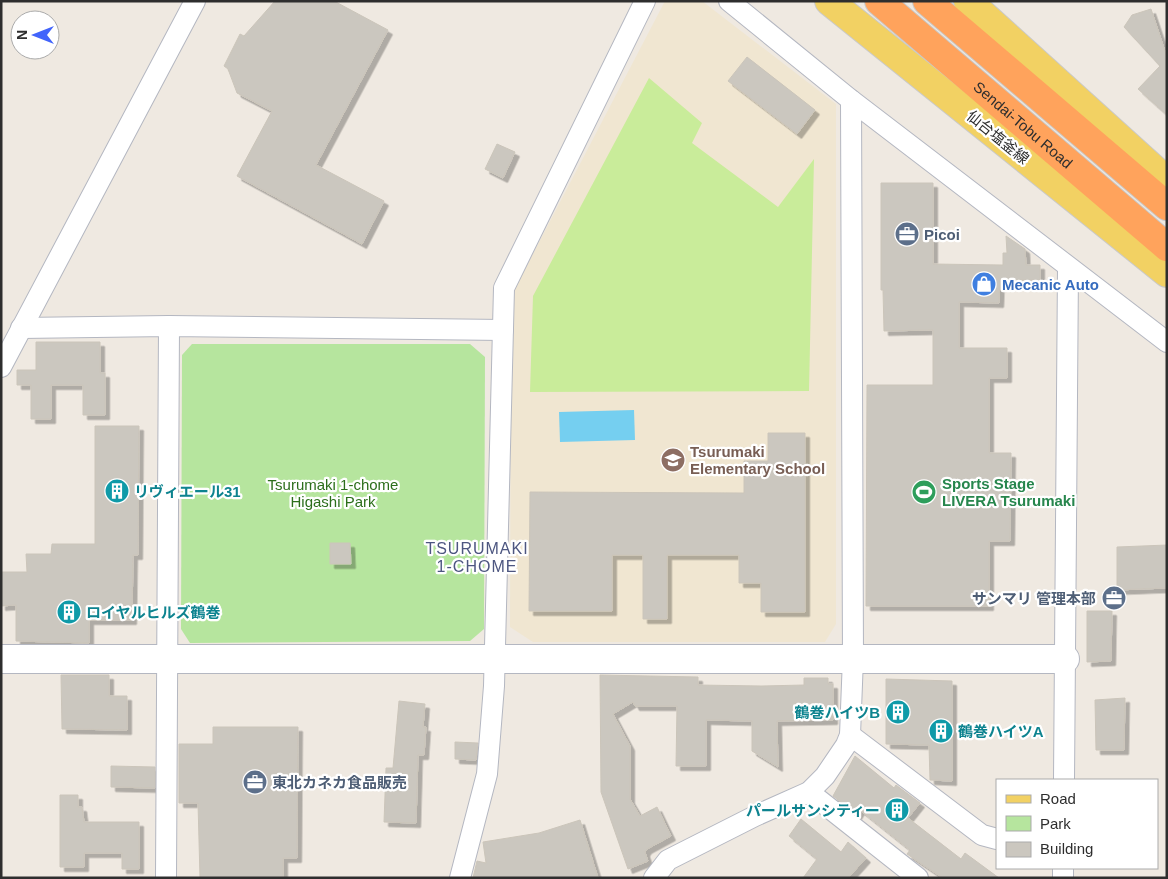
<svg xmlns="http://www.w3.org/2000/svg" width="1168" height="879" font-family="Arial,'Noto Sans JP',sans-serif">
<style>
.education{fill:#f0e6d1}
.green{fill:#b6e59e}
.pitch{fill:#c9ec9a}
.water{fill:#75cff0}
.building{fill:#cbc7bf;stroke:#cbc5ba;filter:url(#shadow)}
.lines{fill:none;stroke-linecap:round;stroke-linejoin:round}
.street-casing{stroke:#b4b7c1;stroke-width:22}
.secondary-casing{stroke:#b4b7c1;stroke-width:30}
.primary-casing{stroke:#c9c9c9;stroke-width:30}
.highway-casing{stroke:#c9c9c9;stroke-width:30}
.street{stroke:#fff;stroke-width:20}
.secondary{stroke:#fff;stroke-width:28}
.primary{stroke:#f2d163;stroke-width:28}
.highway{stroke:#ffa35c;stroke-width:28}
.labels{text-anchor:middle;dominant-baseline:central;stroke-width:4.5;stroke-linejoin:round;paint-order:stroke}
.street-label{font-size:15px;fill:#2e2e2e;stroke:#fff}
.service-label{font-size:15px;font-weight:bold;fill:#4e5e75;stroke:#fff;text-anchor:start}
.shop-label{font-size:15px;font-weight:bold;fill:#366cbe;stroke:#fff;text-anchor:start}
.education-label{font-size:15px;font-weight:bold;fill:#785e54;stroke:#fff;text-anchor:start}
.leisure-label{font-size:15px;font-weight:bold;fill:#27864d;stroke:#fff;text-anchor:start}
.park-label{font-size:15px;fill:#2c6e1b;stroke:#fff}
.culture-label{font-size:15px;font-weight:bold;fill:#0d838f;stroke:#fff;text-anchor:start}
.neighbourhood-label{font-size:16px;letter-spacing:1px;fill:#4d5680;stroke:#fff}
</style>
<defs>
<filter id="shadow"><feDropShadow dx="4.5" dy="4.5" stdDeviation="0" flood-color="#0004"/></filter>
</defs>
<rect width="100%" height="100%" fill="#efe9e1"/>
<path class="education" d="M665 1H702L836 104V624L825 642H533L510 627 511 296Z"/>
<path class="green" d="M192 344H470L485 357 484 629 470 641 190 643 181 629 182 355Z"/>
<path class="pitch" d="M649 78 702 123 692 143 778 207 814 159 809 391 530 392 533 296Z"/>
<path class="water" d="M634 410 635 440 560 442 559 412Z"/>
<g class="building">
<path d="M275 1H334L388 30 316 165 384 201 362 244 237 176 272 111 237 93 228 69 224 66 240 34 244 36Z"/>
<path d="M1151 9 1167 57V115L1138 89 1160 66 1124 27 1132 15Z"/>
<path d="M747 57 815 110 797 134 728 81Z"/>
<path d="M497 144 515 152 503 178 485 169Z"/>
<path d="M881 183H933V264L1003 265V253H1007L1006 236 1025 249 1026 265H1040V280H1000L999 303 959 302V348H1007V378H989V453H1011L1010 541H989V606H866L867 385H933V330L884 331 883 290H881Z"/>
<path d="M36 342H100V373H105V415H83V385H51V419H31V385H17V370H36Z"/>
<path d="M95 426H139L138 555H133L132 620H89V643L16 641V605L1 606V572H27L26 554H51L52 544H95Z"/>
<path d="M768 433H805V612H761V583H739V555H667V619H643V555H612V611H529L530 492 744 493V461H768Z"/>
<path d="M330 543H350L351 564H330Z"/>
<path d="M1167 545V588L1117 590V547Z"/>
<path d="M1087 611H1112L1111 661 1087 662Z"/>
<path d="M61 675H109V696H127V730L62 729Z"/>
<path d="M600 675 698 677V685L762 686 804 685V678H828V684H833V720L777 721 778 767 752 751V721L706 720V766H676L677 706H635L633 702 613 714 630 746V799L640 816 657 807 671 836 647 849 645 852 648 861 628 869 601 792Z"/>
<path d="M886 679 952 681V781L930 780 929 745 886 744Z"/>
<path d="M1125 698 1124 750H1096L1095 700Z"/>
<path d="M399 701 425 704 423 727H426L424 755H418L416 823 384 822 386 768H393Z"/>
<path d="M213 727H298L297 858H283V878H200L198 803H179V744H213Z"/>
<path d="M455 742 478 743 476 760 455 759Z"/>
<path d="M855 756 894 788 896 785 920 803 908 818 961 859 965 853 999 878H943L907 854 910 850 860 810 857 815 833 796Z"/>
<path d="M111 766 155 767V788L111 787Z"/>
<path d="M60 795H78V807H82L84 822H139V869H122V853H84V867H60Z"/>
<path d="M801 819 841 852 848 842 866 858 848 878H803L817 859 789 836Z"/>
<path d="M580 820 598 878H473L477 861 486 863 483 842 539 833Z"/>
</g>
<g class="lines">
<defs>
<g id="street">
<path d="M729 1 851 100 1167 342"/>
<path d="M21 328 169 326 503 330"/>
<path d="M1 367 195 1"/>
<path d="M850 735 982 835 997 839"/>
<path d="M1064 780 1068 268"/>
<path d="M809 792 918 878"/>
<path d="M166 878 169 326"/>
<path d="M460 878 487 774 494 686 504 288 645 1"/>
<path d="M654 878 668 860 755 816 809 792 825 776 846 745 850 735 853 658 851 100"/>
<path d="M1063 878V868"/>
</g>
<path id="secondary" d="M1 659H1065"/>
<g id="primary">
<path d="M829 1 1167 273"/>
<path d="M968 1 1167 181"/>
</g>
<g id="highway">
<path id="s1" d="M879 1 1167 247"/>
<path d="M927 1 1167 206"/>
</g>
</defs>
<use href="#street" class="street-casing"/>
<use href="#secondary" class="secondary-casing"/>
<use href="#primary" class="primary-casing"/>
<use href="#highway" class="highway-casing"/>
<use href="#street" class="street"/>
<use href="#secondary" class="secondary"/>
<use href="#primary" class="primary"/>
<use href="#highway" class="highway"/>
</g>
<defs>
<symbol id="office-disc" viewBox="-11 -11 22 22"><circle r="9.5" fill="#5c6f8a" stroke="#fff"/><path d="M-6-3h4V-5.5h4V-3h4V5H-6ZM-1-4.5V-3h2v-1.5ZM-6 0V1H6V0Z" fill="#fff"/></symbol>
<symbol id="shop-disc" viewBox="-11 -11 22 22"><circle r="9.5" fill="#3f7fe0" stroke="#fff"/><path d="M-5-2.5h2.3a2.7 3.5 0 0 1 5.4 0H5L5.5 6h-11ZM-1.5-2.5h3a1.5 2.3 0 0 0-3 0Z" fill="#fff"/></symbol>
<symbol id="school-disc" viewBox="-11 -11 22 22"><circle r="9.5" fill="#8d6e63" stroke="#fff"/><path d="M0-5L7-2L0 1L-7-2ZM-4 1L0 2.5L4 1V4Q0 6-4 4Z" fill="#fff"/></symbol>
<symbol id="building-disc" viewBox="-11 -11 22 22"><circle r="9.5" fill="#0f9aa8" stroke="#fff"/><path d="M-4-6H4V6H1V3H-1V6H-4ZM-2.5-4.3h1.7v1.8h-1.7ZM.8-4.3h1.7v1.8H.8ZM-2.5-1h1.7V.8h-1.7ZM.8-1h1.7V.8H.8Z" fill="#fff"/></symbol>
<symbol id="stadium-disc" viewBox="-11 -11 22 22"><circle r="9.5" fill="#2e9e5b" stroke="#fff"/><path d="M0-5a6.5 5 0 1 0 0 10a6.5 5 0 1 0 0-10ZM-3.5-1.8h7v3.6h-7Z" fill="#fff"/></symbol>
</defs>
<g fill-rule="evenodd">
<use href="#office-disc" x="893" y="220" width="28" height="28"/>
<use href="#shop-disc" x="970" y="270" width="28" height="28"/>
<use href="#school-disc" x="659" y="446" width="28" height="28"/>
<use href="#building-disc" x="103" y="477" width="28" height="28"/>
<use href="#stadium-disc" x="910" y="478" width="28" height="28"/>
<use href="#office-disc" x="1100" y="584" width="28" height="28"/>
<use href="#building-disc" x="55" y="598" width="28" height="28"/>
<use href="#building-disc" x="884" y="698" width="28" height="28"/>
<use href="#building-disc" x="927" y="717" width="28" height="28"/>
<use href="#office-disc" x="241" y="768" width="28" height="28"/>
<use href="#building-disc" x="883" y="796" width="28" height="28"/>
</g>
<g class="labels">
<g class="street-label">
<text stroke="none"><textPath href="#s1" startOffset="190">Sendai-Tobu Road</textPath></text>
<text transform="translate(998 137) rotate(39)">仙台塩釜線</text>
</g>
<g class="service-label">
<text x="924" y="234">Picoi</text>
<text x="1096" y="598" text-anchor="end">サンマリ 管理本部</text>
<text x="272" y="782">東北カネカ食品販売</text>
</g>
<g class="shop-label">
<text x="1002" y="284">Mecanic Auto</text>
</g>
<g class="education-label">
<text x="690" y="451">Tsurumaki<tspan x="690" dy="17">Elementary School</tspan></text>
</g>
<g class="leisure-label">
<text x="942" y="483">Sports Stage<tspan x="942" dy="17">LIVERA Tsurumaki</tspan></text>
</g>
<g class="park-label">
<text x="333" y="484">Tsurumaki 1-chome<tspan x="333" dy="17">Higashi Park</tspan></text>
</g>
<g class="culture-label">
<text x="134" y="491">リヴィエール31</text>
<text x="86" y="612">ロイヤルヒルズ鶴巻</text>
<text x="880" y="712" text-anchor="end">鶴巻ハイツB</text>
<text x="958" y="731">鶴巻ハイツA</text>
<text x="880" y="810" text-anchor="end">パールサンシティー</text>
</g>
<g class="neighbourhood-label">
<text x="477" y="548">TSURUMAKI<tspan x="477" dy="18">1-CHOME</tspan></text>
</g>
</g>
<rect width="1168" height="879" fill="none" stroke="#2e2e2e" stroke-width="5"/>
<rect x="996" y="779" width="162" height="90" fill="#ffffff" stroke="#ababab"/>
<rect x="1006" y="795" width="25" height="8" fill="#f2d163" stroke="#ababab"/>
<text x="1040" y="804" font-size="15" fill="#2e2e2e">Road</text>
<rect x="1006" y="816" width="25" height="15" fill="#b6e59e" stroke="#ababab"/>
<text x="1040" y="829" font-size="15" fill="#2e2e2e">Park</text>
<rect x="1006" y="842" width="25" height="15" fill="#cbc7bf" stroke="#ababab"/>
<text x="1040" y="854" font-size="15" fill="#2e2e2e">Building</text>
<g transform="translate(35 35) rotate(270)"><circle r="24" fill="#ffffff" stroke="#ababab"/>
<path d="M0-4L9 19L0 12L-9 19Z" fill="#4264fb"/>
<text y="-8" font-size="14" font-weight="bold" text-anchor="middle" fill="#2e2e2e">N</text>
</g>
</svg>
